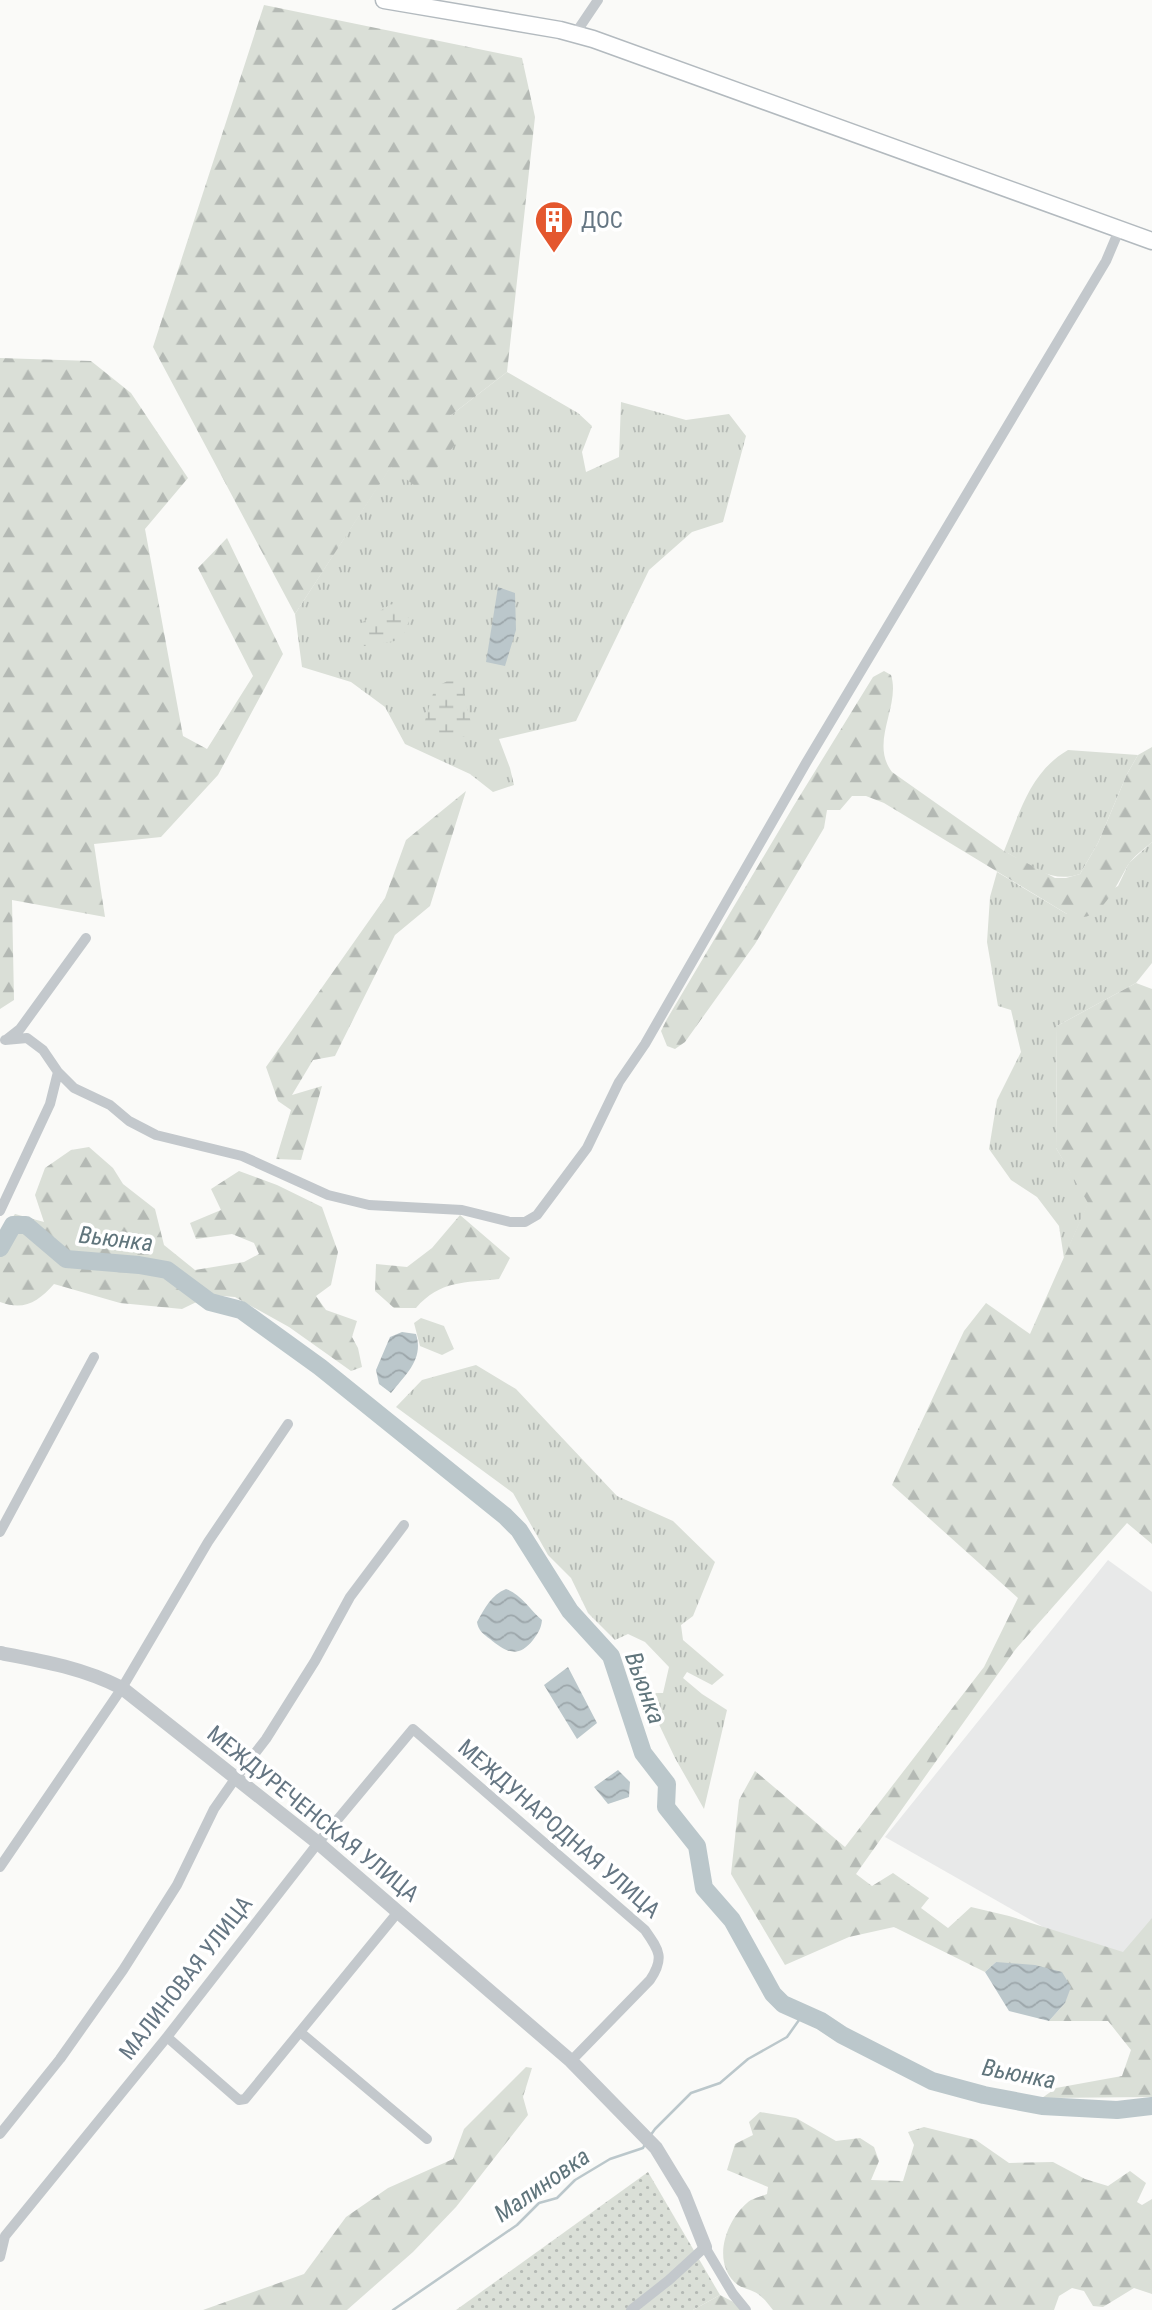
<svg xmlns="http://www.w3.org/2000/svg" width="1152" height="2310" viewBox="0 0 1152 2310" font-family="'Roboto Condensed',sans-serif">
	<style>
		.built { fill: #e8e9e9 }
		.grass { fill: url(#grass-tufts) }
		.forest { fill: url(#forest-firs) }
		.wetland { fill: url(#wetland-marsh) }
		.garden { fill: url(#garden-dots) }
		.water { fill: url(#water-waves) }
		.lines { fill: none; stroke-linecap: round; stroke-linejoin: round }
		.stream { stroke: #bbc7cb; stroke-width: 2.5 }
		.river { stroke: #bbc7cb; stroke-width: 18 }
		.secondary-casing { stroke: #b3babf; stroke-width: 19 }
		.minor { stroke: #c3c8cc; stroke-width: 10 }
		.tertiary { stroke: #c3c8cc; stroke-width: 14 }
		.secondary { stroke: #fff; stroke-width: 16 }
		.labels { text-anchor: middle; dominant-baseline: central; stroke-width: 7; stroke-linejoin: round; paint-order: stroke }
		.poi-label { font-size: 23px; fill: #657683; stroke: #fff; text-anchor: start }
		.street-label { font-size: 23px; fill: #657683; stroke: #fff }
		.water-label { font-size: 24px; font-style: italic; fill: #60757c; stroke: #fff }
	</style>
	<defs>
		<pattern id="grass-tufts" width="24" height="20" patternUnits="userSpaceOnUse" patternTransform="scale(1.75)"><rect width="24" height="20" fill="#dadfd7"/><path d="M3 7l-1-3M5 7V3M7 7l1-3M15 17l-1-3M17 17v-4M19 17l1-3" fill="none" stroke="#b4b9b4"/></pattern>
		<pattern id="forest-firs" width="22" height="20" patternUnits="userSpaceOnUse" patternTransform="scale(1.75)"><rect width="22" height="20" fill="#dadfd7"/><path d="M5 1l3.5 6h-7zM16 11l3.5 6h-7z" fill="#b4b9b4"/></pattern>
		<pattern id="wetland-marsh" width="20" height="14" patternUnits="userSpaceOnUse" patternTransform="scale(1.75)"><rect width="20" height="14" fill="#dadfd7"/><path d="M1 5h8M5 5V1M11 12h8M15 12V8" fill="none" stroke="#b4b9b4"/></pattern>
		<pattern id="garden-dots" width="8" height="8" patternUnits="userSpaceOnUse" patternTransform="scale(1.75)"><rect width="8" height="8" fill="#dadfd7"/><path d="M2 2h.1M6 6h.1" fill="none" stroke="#b4b9b4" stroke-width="1.8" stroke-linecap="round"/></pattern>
		<pattern id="water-waves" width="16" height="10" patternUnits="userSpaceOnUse" patternTransform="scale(1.75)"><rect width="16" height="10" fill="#bbc7cb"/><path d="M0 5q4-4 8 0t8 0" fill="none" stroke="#9ca6aa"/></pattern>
	</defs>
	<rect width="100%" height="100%" fill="#fafaf8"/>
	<!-- built -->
	<path class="built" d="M 1108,1560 L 1152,1592 L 1152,1989 L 885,1837 Z"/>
	<!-- grass -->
	<path class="grass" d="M 507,372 L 578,413 L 592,426 L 582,452 L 586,472 L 619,457 L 621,402 L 686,420 L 729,414 L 746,436 L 723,522 L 692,532 L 649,570 L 576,721 L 499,739 L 510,768 L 514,785 L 493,792 L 470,774 L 405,744 L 385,707 L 351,682 L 302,667 L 295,614 L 391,466 L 420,489 L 450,416 Z
		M 1068,750 L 1138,755 L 1127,774 L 1098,843 L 1080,874 C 1051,884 1030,865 1004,851 C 1020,812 1030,772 1068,750 Z
		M 1152,842 L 1152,963 L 1136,983 L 1057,1026 L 1056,1148 L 1089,1202 L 1064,1258 L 1059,1226 L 1037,1197 L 1011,1180 L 989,1149 L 997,1100 L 1021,1052 L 1011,1010 L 998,1006 L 987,942 L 990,897 L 997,872 L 1067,914 L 1118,886 L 1129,863 Z
		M 421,1318 L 444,1326 L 454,1349 L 442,1355 L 420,1346 L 414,1323 Z
		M 476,1365 L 516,1389 L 617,1496 L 673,1521 L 715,1562 L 693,1616 L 681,1625 L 683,1640 L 724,1675 L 712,1685 L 687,1672 L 683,1678 L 702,1694 L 727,1710 L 704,1809 L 675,1758 L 644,1693 L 663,1693 L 669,1667 L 645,1642 L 628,1634 L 615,1640 L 588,1613 L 571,1578 L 548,1555 L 513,1493 L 396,1407 L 422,1380 Z"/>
	<!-- forest -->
	<path class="forest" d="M 264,5 L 522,58 L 535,117 L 507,372 L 450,416 L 457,442 L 420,490 L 391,467 L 295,614 L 153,347 Z
		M 0,358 L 91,361 L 131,393 L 188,478 L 145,529 L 183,736 L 207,749 L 253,676 L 198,568 L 227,538 L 283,654 L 218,775 L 161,837 L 94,844 L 105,917 L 12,900 L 14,1000 L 0,1009 Z
		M 884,671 L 891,675 C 901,706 869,742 892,772 L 1004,851 L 1055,878 L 1066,878 L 1080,874 L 1098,843 L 1127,774 L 1138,755 L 1152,747 L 1152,842 C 1144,849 1134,856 1128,865 C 1119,880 1104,916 1083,917 C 1078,918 1072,915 1067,914 L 884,803 L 866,796 L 852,796 L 840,810 L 827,810 L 824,828 L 755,944 L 685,1042 L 675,1049 L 667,1046 L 661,1031 L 667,1019 L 793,807 L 873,677 Z
		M 466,791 L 430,906 L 395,935 L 335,1056 L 313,1060 L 292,1095 L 322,1086 L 301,1160 L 276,1159 L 291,1110 L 278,1101 L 266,1067 L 385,898 L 406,840 Z
		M 1136,983 L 1152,989 L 1152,1544 L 1127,1523 L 1015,1650 L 856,1874 L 872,1886 L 893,1873 L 929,1898 L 921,1908 L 948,1928 L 971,1907 L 1009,1916 L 1123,1952 L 1152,1918 L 1152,2097 L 1042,2098 L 1056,2088 L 1122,2076 L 1131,2050 L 1108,2021 L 1049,2021 L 1065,2003 L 996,1962 L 985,1972 L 894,1927 L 849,1937 L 785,1965 L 731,1874 L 739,1800 L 755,1771 L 845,1847 L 984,1667 L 1018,1598 L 892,1485 L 964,1331 L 986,1303 L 1030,1334 L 1088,1203 L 1056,1148 L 1057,1026 Z
		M 89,1147 L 113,1168 L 123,1184 L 155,1209 L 164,1245 L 195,1270 L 244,1262 L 259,1254 L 254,1243 L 232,1234 L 196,1239 L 190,1223 L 221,1210 L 211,1189 L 239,1171 L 277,1185 L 322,1207 L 338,1252 L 331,1285 L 316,1296 L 326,1310 L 357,1321 L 352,1337 L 358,1348 L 362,1367 L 351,1371 L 289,1327 L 235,1297 L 211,1295 L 182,1309 L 120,1303 L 54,1284 C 38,1302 24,1311 0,1302 L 0,1233 L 15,1214 L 44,1222 L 35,1195 L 45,1168 L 71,1150 Z
		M 460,1215 L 510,1258 L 499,1279 C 465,1283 440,1280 416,1308 L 394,1308 L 375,1291 L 376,1264 L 407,1267 L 432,1248 Z
		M 526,2067 L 532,2068 L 523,2097 L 528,2115 L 456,2207 L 413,2252 L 347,2310 L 203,2310 L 304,2274 L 346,2217 L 388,2188 L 453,2159 L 464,2129 Z
		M 760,2112 L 796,2118 L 836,2141 L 860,2138 L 874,2147 L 879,2161 L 871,2180 L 903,2181 L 914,2145 L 908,2132 L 924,2127 L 976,2140 L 1009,2163 L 1053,2162 L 1085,2179 L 1108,2186 L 1130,2171 L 1146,2183 L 1137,2202 L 1142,2205 L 1152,2199 L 1152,2294 L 1134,2288 L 1103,2307 L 1093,2306 L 1084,2291 L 1072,2288 L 1059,2296 L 1054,2310 L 773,2310 C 769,2305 764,2298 758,2294 C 753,2290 744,2289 738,2285 C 711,2264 725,2222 747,2203 C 752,2198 760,2197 767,2194 L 768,2187 L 727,2170 L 735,2144 L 753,2135 L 749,2122 Z
		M 720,2295 L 749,2310 L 693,2310 Z"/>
	<!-- wetland -->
	<path class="wetland" d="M 391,604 L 410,619 L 401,640 L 364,646 L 358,625 Z
		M 465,673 L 465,700 L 474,734 L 451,740 L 424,724 L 435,687 Z"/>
	<!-- garden -->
	<path class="garden" d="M 648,2172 L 720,2295 L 693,2310 L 456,2310 Z"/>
	<!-- water -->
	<path class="water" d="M 498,587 L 515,593 L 516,630 L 505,666 L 486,662 Z
		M 402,1332 L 416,1334 C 424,1359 406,1374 391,1393 L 379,1384 L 376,1370 L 390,1337 Z
		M 506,1589 C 520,1593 531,1611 542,1620 C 541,1629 538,1633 533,1640 C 518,1659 506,1652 490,1639 C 483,1634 478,1630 477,1622 C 485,1608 491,1595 506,1589 Z
		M 568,1667 L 597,1723 L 577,1739 L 544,1685 Z
		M 618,1770 L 630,1782 L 629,1797 L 608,1804 L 594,1787 Z
		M 996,1962 L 1035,1965 L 1062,1972 L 1071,1987 L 1065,2003 L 1049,2021 L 1009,2011 L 985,1972 Z"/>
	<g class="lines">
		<!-- stream -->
		<path class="stream" d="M 650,2136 L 655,2129 L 691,2093 L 720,2083 L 748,2059 L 787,2037 L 804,2013
			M 393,2310 L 517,2225 L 539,2203 L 557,2198 L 575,2180 L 610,2159 L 643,2148 L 645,2144"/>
		<!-- river -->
		<path class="river" d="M 0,1248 L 13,1225 L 26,1225 L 66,1259 L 139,1265 L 167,1270 L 210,1302 L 241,1310 L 320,1367 L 505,1516 L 519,1530 L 570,1611 L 611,1656 L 643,1753 L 667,1784 L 666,1807 L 697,1846 L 704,1888 L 732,1920 L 773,1994 L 783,2004 L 821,2021 L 842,2035 L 932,2081 L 984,2095 L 1042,2106 L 1117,2110 L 1152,2106"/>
		<!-- secondary casing -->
		<g class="secondary-casing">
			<path id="secondary" d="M 384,0 L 560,30 L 593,39 L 1152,241"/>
		</g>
		<!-- minor -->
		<path class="minor" d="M 575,34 L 598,0
			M 6,1040 L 20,1029 L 86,938
			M 58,1072 L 74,1088 L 110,1105 L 129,1121 L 156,1135 L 242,1156 L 328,1195 L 369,1205 L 462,1210 L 510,1222 L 525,1222 L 537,1215 L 587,1148 L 619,1082 L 645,1044 L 806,763 L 1106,261 L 1120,228
			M 0,1211 L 50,1104 L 58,1072 L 43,1050 L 27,1038 L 5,1040
			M 0,1532 L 94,1357
			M 0,1867 L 122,1688 L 208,1542 L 288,1424
			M 300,2032 L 427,2139
			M 167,2037 L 239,2100 L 245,2099 L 398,1912
			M 0,2134 L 60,2059 L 123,1970 L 177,1885 L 214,1809 L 235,1779 L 266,1739 L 315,1661 L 350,1597 L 404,1525
			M 0,2257 L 5,2236 L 167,2037 L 318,1843 L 413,1729 L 645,1930 C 659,1950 665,1958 650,1980 L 571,2061
			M 631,2310 L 669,2280 L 705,2247 L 733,2294 L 746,2310"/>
		<!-- tertiary -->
		<path class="tertiary" d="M 0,1653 C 43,1661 83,1668 122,1688 L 318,1843 L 571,2061 L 656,2148 L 684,2194 L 705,2247"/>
		<!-- secondary -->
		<use href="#secondary" class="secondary"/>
	</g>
	<!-- icons -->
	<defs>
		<g id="building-pin" transform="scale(2.0125)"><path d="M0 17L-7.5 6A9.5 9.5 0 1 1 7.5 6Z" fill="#e4572e" stroke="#fff"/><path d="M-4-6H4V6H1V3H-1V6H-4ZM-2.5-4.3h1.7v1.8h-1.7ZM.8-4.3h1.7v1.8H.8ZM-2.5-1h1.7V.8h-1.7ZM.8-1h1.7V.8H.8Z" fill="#fff"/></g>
	</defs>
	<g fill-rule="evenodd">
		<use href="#building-pin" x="554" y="220"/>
	</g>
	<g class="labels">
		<!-- poi labels -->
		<g class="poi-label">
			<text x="581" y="220">ДОС</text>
		</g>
		<!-- street labels -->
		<g class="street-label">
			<text transform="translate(313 1814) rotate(39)">МЕЖДУРЕЧЕНСКАЯ УЛИЦА</text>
			<text transform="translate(559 1829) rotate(41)">МЕЖДУНАРОДНАЯ УЛИЦА</text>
			<text transform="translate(186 1978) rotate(-52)">МАЛИНОВАЯ УЛИЦА</text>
		</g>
		<!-- water labels -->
		<g class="water-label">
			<text transform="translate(116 1239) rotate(7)">Вьюнка</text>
			<text transform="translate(645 1688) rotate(70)">Вьюнка</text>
			<text transform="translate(1019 2074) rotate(11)">Вьюнка</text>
			<text transform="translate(542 2185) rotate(-35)">Малиновка</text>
		</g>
	</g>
</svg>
